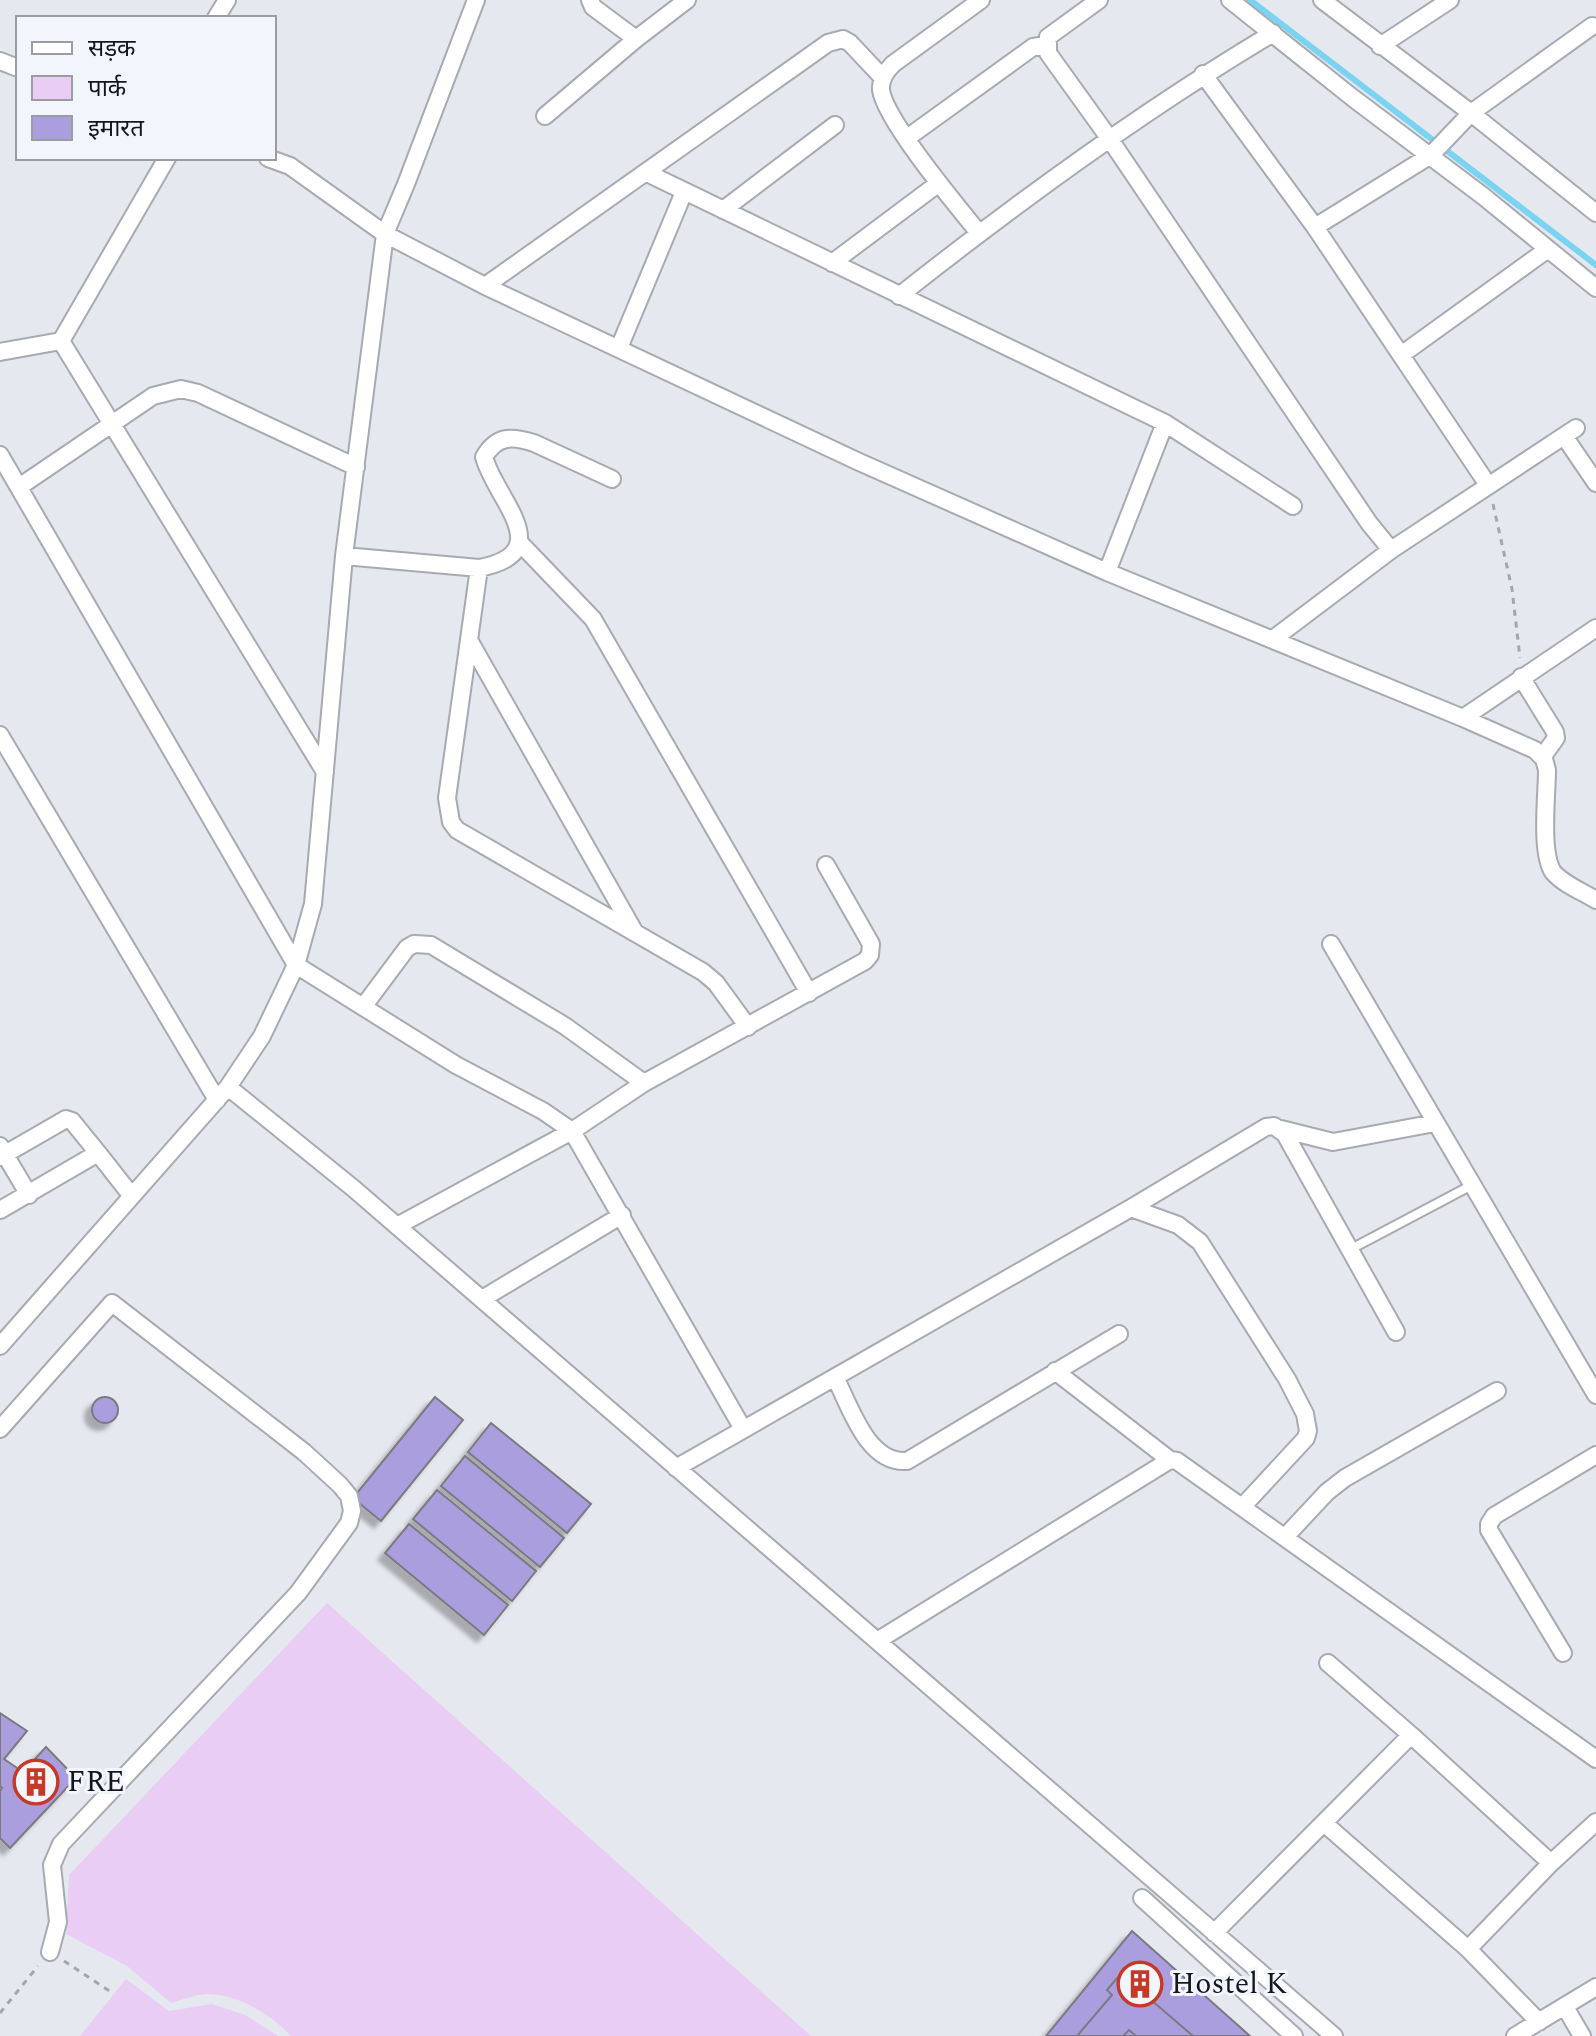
<svg xmlns="http://www.w3.org/2000/svg" width="1596" height="2036" viewBox="0 0 1596 2036" font-family="Spectral,'Noto Sans Devanagari',serif">
	<style>
		.green { fill: #eacdf5 }
		.lines { fill: none; stroke-linecap: round; stroke-linejoin: round }
		.stream { stroke: #7ad4f1; stroke-width: 6 }
		.building { fill: #ab9edf; stroke: #7b7a80; stroke-width: 2; filter: url(#shadow) }
		.lane-casing { stroke: #a7aab0; stroke-width: 12 }
		.street-casing { stroke: #a7aab0; stroke-width: 20 }
		.path { stroke: #a3a6ab; stroke-width: 3; stroke-dasharray: 6 6; stroke-linecap: butt }
		.lane { stroke: #fff; stroke-width: 8 }
		.street { stroke: #fff; stroke-width: 16 }
		.labels { text-anchor: middle; dominant-baseline: central; stroke-width: 6; stroke-linejoin: round; paint-order: stroke }
		.poi-label { font-size: 30px; fill: #151619; stroke: #f2f5fb; text-anchor: start }
	</style>
	<defs>
		<filter id="shadow"><feDropShadow dx="-7" dy="7" stdDeviation="2" flood-color="#0004"/></filter>
	</defs>
	<rect width="100%" height="100%" fill="#e5e8ee"/>
	<!-- green -->
	<path class="green" d="M 327,1603 L 811,2036 L 291,2036 C 270,2014 240,1995 208,1994 C 197,1994 182,2000 171,2003 L 127,1966 L 66,1934 L 69,1875 Z
		M 126,1979 L 169,2011 L 212,2004 L 245,2015 L 278,2036 L 80,2036 Z"/>
	<g class="lines">
		<!-- stream -->
		<path class="stream" d="M 1250,0 L 1596,265"/>
	</g>
	<!-- building -->
	<path class="building" d="M92 1410a13 13 0 1 1 26 0a13 13 0 1 1-26 0Z
		M 435,1397 L 463,1420 L 381,1521 L 353,1498 Z
		M 491,1423 L 591,1504 L 567,1533 L 468,1452 Z
		M 465,1456 L 564,1538 L 540,1567 L 441,1486 Z
		M 437,1490 L 536,1571 L 512,1601 L 413,1519 Z
		M 409,1524 L 508,1605 L 484,1635 L 385,1553 Z
		M 0,1713 L 27,1731 L 4,1759 L 23,1772 L 46,1747 L 76,1778 L 10,1848 L 0,1838 L 0,1791 L 2,1788 L 0,1786 Z
		M 1132,1931 L 1250,2036 L 1046,2036 Z
		M 1124,1970 L 1147,1989 L 1143,1993 L 1193,2036 L 1136,2036 L 1129,2030 L 1123,2036 L 1077,2036 L 1112,1995 L 1107,1990 Z"/>
	<g class="lines">
		<!-- lane casing -->
		<g class="lane-casing">
			<path id="lane" d="M 1351,1249 L 1472,1185"/>
		</g>
		<!-- street casing -->
		<g class="street-casing">
			<path id="street" d="M 590,0 L 593,7 L 636,39
				M 1099,0 L 1048,37 L 1048,53 L 1109,138 L 1369,523 L 1391,550
				M 1230,0 L 1353,98 L 1483,196 L 1596,288
				M 1322,0 L 1471,113 L 1596,213
				M 216,18 L 227,0
				M 1380,46 L 1450,0
				M 0,61 L 18,68
				M 1203,74 L 1315,227 L 1488,485
				M 545,116 L 636,39 L 687,0
				M 907,138 L 1033,47 L 1046,45
				M 167,158 L 61,341 L 325,772
				M 268,158 L 290,166 L 385,234 L 485,286 L 857,461 L 1107,572 L 1463,718 L 1535,750 L 1544,759 L 1547,770 C 1547,795 1540,852 1553,872 C 1563,884 1583,892 1596,900
				M 647,173 L 1165,423 L 1293,506
				M 723,210 L 835,125
				M 1315,227 L 1431,155 L 1471,113 L 1592,26
				M 979,233 C 957,206 885,120 881,90 C 880,79 886,71 893,64 L 981,0
				M 832,263 L 939,183
				M 485,286 L 828,43 L 843,39 L 850,43 L 883,78
				M 899,296 C 1019,201 1142,111 1273,33
				M 619,348 L 684,192
				M 0,352 L 61,341
				M 1401,355 L 1548,249
				M 1564,436 L 1596,483
				M 0,455 L 296,965 L 456,1065 L 543,1111 L 572,1131 L 743,1429
				M 19,487 L 153,396 L 181,389 L 198,393 L 356,467
				M 520,543 L 593,619 L 809,993
				M 344,556 L 479,568 C 560,553 495,499 484,457 C 497,435 512,436 534,443 L 612,479
				M 479,568 L 447,798 L 451,822 L 457,830 L 703,972 L 716,983 L 748,1027
				M 1107,572 L 1165,423
				M 1273,639 L 1391,550 L 1576,428
				M 469,640 L 634,931
				M 1521,677 L 1555,732 L 1556,738 L 1543,756
				M 1463,718 L 1596,628
				M 0,735 L 217,1100
				M 1331,944 L 1596,1395
				M 363,1007 L 407,948 L 414,944 L 431,945 L 565,1026 L 644,1083
				M 228,1087 L 353,1188 L 1334,2036
				M 1281,1129 L 1333,1142 L 1435,1123
				M 0,1146 L 29,1195
				M 0,1157 L 66,1119 L 72,1121 L 98,1153
				M 1131,1208 L 1178,1225 L 1200,1242 L 1287,1379 L 1305,1414 L 1308,1431 L 1306,1438 L 1243,1506
				M 0,1210 L 98,1153 L 131,1195
				M 397,1226 L 572,1131 L 644,1083 L 865,961 L 870,955 L 871,944 L 826,865
				M 482,1299 L 622,1215
				M 0,1346 L 228,1087 L 262,1036 L 296,965 L 313,904 L 344,556 L 385,234 L 406,184 L 476,0
				M 1055,1371 L 1170,1460
				M 835,1377 C 850,1406 867,1464 907,1461 L 1119,1334
				M 0,1429 L 112,1303 L 304,1452 L 340,1485 L 349,1496 L 352,1511 L 349,1523 L 298,1593 L 61,1844 L 52,1865 L 58,1922 L 50,1952
				M 676,1468 L 1131,1208 L 1266,1127 L 1274,1126 L 1285,1134 L 1396,1332
				M 1285,1537 L 1327,1492 L 1345,1478 L 1497,1391
				M 877,1641 L 1170,1460 L 1177,1461 L 1596,1759
				M 1563,1653 L 1489,1530 L 1489,1524 L 1494,1516 L 1596,1455
				M 1328,1663 L 1411,1735 L 1551,1863
				M 1325,1824 L 1468,1949 L 1539,2022
				M 1142,1898 L 1294,2036
				M 1214,1933 L 1411,1735
				M 1468,1949 L 1551,1863 L 1596,1822
				M 1565,2007 L 1582,2036
				M 1515,2036 L 1596,1987"/>
		</g>
		<!-- path -->
		<path class="path" d="M 1493,504 L 1512,589 L 1520,658
			M 64,1961 L 114,1994
			M 0,2013 L 38,1966"/>
		<!-- lane -->
		<use href="#lane" class="lane"/>
		<!-- street -->
		<use href="#street" class="street"/>
	</g>
	<!-- icons -->
	<defs>
		<g id="building-ring" transform="scale(2.3)"><circle r="9.5" fill="#f2f5fb" stroke="#c53929" stroke-width="1.5"/><path d="M-4-6H4V6H1V3H-1V6H-4ZM-2.5-4.3h1.7v1.8h-1.7ZM.8-4.3h1.7v1.8H.8ZM-2.5-1h1.7V.8h-1.7ZM.8-1h1.7V.8H.8Z" fill="#c53929"/></g>
	</defs>
	<g fill-rule="evenodd">
		<use href="#building-ring" x="36" y="1782"/>
		<use href="#building-ring" x="1140" y="1984"/>
	</g>
	<g class="labels">
		<!-- poi labels -->
		<g class="poi-label">
			<text x="67" y="1782">FRE</text>
			<text x="1171" y="1984">Hostel K</text>
		</g>
	</g>
	<!-- legend -->
	<rect x="16" y="16" width="260" height="144" fill="#f2f5fb" stroke="#9a9ca1" stroke-width="2"/>
	<rect x="32" y="42" width="40" height="12" fill="#ffffff" stroke="#9a9ca1" stroke-width="2"/>
	<text x="88" y="56" font-size="24" fill="#151619">सड़क</text>
	<rect x="32" y="76" width="40" height="24" fill="#eacdf5" stroke="#9a9ca1" stroke-width="2"/>
	<text x="88" y="96" font-size="24" fill="#151619">पार्क</text>
	<rect x="32" y="116" width="40" height="24" fill="#ab9edf" stroke="#9a9ca1" stroke-width="2"/>
	<text x="88" y="136" font-size="24" fill="#151619">इमारत</text>
</svg>
